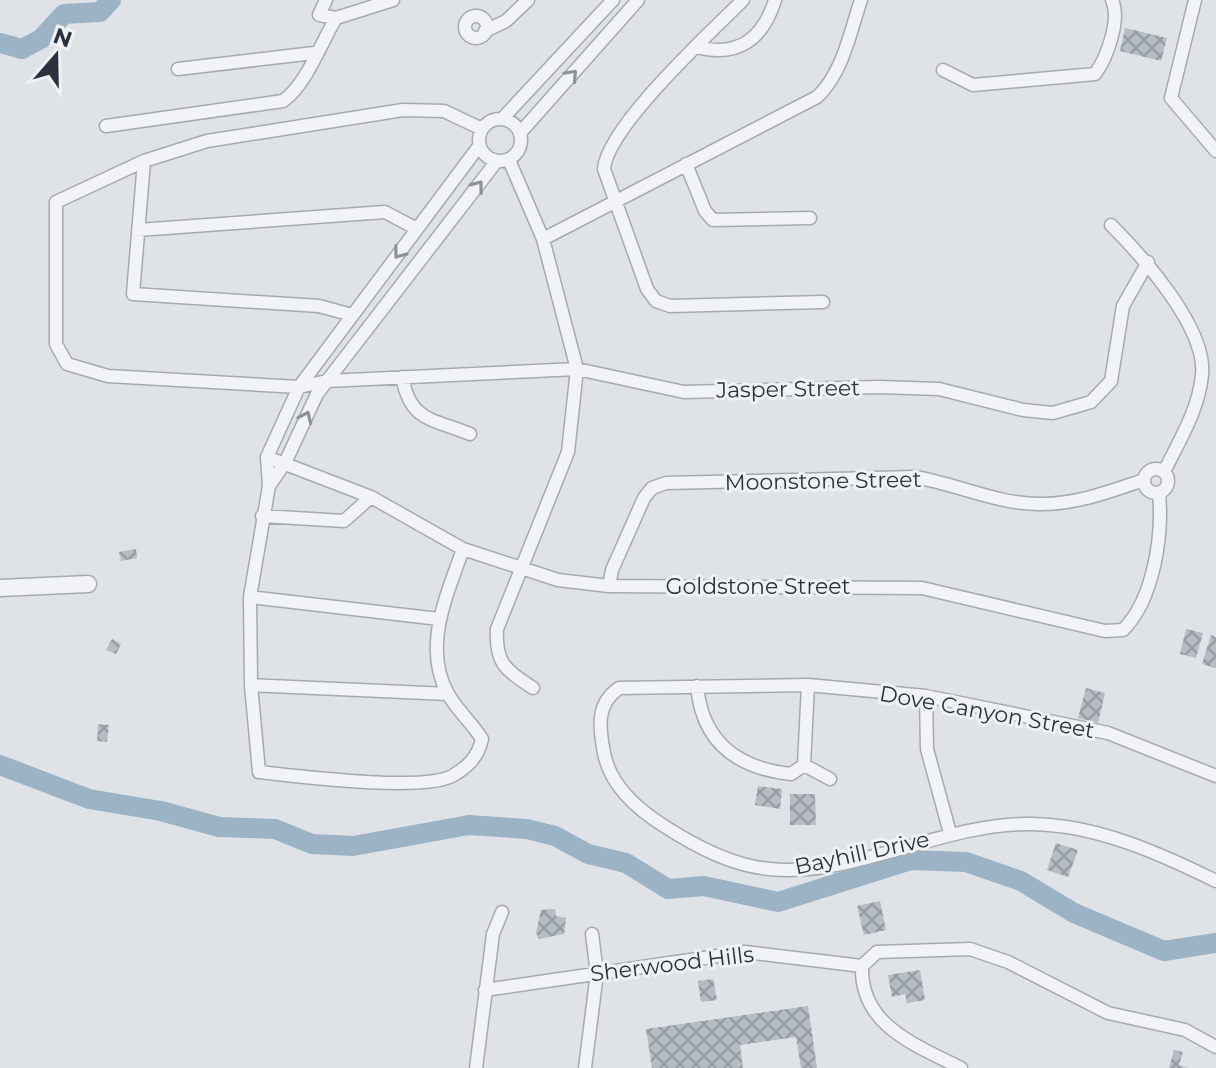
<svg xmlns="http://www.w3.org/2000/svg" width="1216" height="1068" viewBox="0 0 1216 1068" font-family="Montserrat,sans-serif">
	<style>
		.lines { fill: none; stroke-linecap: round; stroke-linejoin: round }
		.river { stroke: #9cb3c6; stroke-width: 20 }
		.building { fill: url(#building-cross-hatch) }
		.minor-casing { stroke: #a5aab1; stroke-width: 15 }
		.tertiary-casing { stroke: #a5aab1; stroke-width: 19 }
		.minor { stroke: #f1f3f6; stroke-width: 12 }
		.tertiary { stroke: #f1f3f6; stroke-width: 16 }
		.oneway { stroke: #8d929a }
		.labels { text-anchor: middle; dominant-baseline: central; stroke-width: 6; stroke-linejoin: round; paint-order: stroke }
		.street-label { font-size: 22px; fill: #29323e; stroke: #eef2f5 }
	</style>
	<defs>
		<pattern id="building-cross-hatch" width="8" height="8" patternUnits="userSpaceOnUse" patternTransform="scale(2)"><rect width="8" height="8" fill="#b6bcc4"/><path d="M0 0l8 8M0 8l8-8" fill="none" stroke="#9499a1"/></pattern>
	</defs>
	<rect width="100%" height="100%" fill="#dfe3e7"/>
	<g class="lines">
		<!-- river -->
		<path class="river" d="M 0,43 L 22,49 L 41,39 L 64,14 L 100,12 L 111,0
			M 0,765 L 89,799 L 161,811 L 219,827 L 275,829 L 312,844 L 353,846 L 469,825 L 527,829 L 555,836 L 588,854 L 626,863 L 668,889 L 704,886 L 778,902 L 911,860 L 966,862 L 1021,881 L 1074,913 L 1164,951 L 1216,943"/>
	</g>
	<!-- building -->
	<path class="building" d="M 1125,28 L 1167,38 L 1161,61 L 1120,51 Z
		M 136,549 L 137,558 L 121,561 L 119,552 Z
		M 1186,629 L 1203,633 L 1196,658 L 1180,654 Z
		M 1211,635 L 1216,637 L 1216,668 L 1202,664 Z
		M 112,639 L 121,644 L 116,654 L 106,650 Z
		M 1086,688 L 1105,693 L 1098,723 L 1078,718 Z
		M 98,724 L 109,725 L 107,742 L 97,741 Z
		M 758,786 L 782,789 L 780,809 L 755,805 Z
		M 790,794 L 815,794 L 816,825 L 790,825 Z
		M 1056,843 L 1078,850 L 1068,877 L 1047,870 Z
		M 880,901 L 886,930 L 864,935 L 857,906 Z
		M 555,909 L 556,916 L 566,918 L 564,934 L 539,939 L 536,933 L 541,910 Z
		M 920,970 L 925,1000 L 907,1003 L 905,994 L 892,997 L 888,975 Z
		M 713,979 L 717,1000 L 701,1002 L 698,981 Z
		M 808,1006 L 817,1068 L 801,1068 L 796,1037 L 740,1045 L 743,1068 L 652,1068 L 646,1029 Z
		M 1174,1050 L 1183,1052 L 1179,1065 L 1188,1068 L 1169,1068 Z"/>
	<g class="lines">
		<!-- minor casing -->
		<g class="minor-casing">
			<path id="minor" d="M 326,0 L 319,15 L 336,18
				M 743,0 C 711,32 607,127 604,169 L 647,289 L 656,301 L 670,306 L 823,302
				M 1195,0 L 1171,98 L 1216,151
				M465 27a11 11 0 1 1 22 0a11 11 0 1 1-22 0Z
				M 485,31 L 506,21 L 528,0
				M 697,47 C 738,58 763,39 775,0
				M 178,69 L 314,53
				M 943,70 L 973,85 L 1095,74 C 1107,58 1121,19 1112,0
				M479 140a21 21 0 1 1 42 0a21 21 0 1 1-42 0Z
				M 502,119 L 613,0
				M 106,126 L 283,101 C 306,85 321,43 336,18 L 393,0
				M 482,129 L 444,111 L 403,110 L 207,141 L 144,161 L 56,202 L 56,344 L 67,364 L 108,376 L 299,387 L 327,381 L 577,369 L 684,392 L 879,387 L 939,389 L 1023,410 L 1053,413 L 1091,402 L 1111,381 L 1123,306 L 1148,262
				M 520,133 L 638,0
				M 509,160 L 543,239 L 577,369 L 568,452 L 497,629 C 495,664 506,670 533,688
				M 144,161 L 133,294 L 319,306 L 352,315
				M 686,164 L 705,211 L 713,220 L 810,218
				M 1111,225 C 1142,256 1207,328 1202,375 C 1199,409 1179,441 1164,472
				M 138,230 L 385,212 L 417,229
				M 543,239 L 817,97 C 843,73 850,32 861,0
				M 402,377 C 411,422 431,418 470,434
				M 267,457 L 371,497 L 463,549 L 558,580 L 609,586 L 922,588 L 1105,631 L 1123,630 C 1154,599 1163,535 1159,493
				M1144 481a12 12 0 1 1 24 0a12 12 0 1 1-24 0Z
				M 269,486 L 285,463 L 317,394 L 496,162
				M 262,516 L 344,521 L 371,497
				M 463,549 C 447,595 422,647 448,694 C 457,710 472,723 482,739 C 478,757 468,767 452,776 C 422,792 297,776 259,772 L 251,685 L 250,597 L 269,486 L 267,457 L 299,387 L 479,146
				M 609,586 L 612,570 L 644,498 L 652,488 L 666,483 L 915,477 C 957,484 999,505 1042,504 C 1078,504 1111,491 1144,480
				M 250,597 L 439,619
				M 251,685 L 448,694
				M 697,686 C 702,741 736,768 791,774 L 804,765 L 808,685
				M 926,696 L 927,749 L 950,833
				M 804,765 L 830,779
				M 1216,776 L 1108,733 L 926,696 L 808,685 L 619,688 C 596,704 599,727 604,753 C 610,785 637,809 664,826 C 695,846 732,866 770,869 C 854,878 944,822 1032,824 C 1097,825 1159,853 1216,881
				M 862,966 L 877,952 L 970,949 L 1008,962 L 1108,1013 L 1185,1030 L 1216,1047
				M 862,966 C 860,1026 916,1045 961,1068
				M 485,990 L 745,952 L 862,966
				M 476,1068 L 493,934 L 502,912
				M 585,1068 L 597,973 L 592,934"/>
		</g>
		<!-- tertiary casing -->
		<g class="tertiary-casing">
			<path id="tertiary" d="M 0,588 L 88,584"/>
		</g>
		<!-- minor -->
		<use href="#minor" class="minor"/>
		<!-- tertiary -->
		<use href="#tertiary" class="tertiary"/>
	</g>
	<!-- one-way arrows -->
	<defs><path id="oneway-chevron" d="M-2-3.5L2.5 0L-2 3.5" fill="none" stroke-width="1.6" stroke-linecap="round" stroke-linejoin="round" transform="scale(2)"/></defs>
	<g class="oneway">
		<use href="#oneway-chevron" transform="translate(572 75) rotate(-48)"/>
		<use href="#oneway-chevron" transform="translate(478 186) rotate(-52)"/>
		<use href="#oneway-chevron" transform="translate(399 253) rotate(127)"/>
		<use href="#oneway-chevron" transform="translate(306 417) rotate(-65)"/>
	</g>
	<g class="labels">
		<!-- street labels -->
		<g class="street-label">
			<text transform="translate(788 389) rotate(-1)">Jasper Street</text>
			<text transform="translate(823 481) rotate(-1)">Moonstone Street</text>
			<text x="758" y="586">Goldstone Street</text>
			<text transform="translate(987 712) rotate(10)">Dove Canyon Street</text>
			<text transform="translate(862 853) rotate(-12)">Bayhill Drive</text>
			<text transform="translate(672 964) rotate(-7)">Sherwood Hills</text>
		</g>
	</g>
	<!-- north arrow -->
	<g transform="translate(56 56) rotate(20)" stroke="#eef2f5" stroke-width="6" paint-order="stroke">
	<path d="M0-6L14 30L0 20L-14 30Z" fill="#29323e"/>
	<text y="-12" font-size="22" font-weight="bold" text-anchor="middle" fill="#29323e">N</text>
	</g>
</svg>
